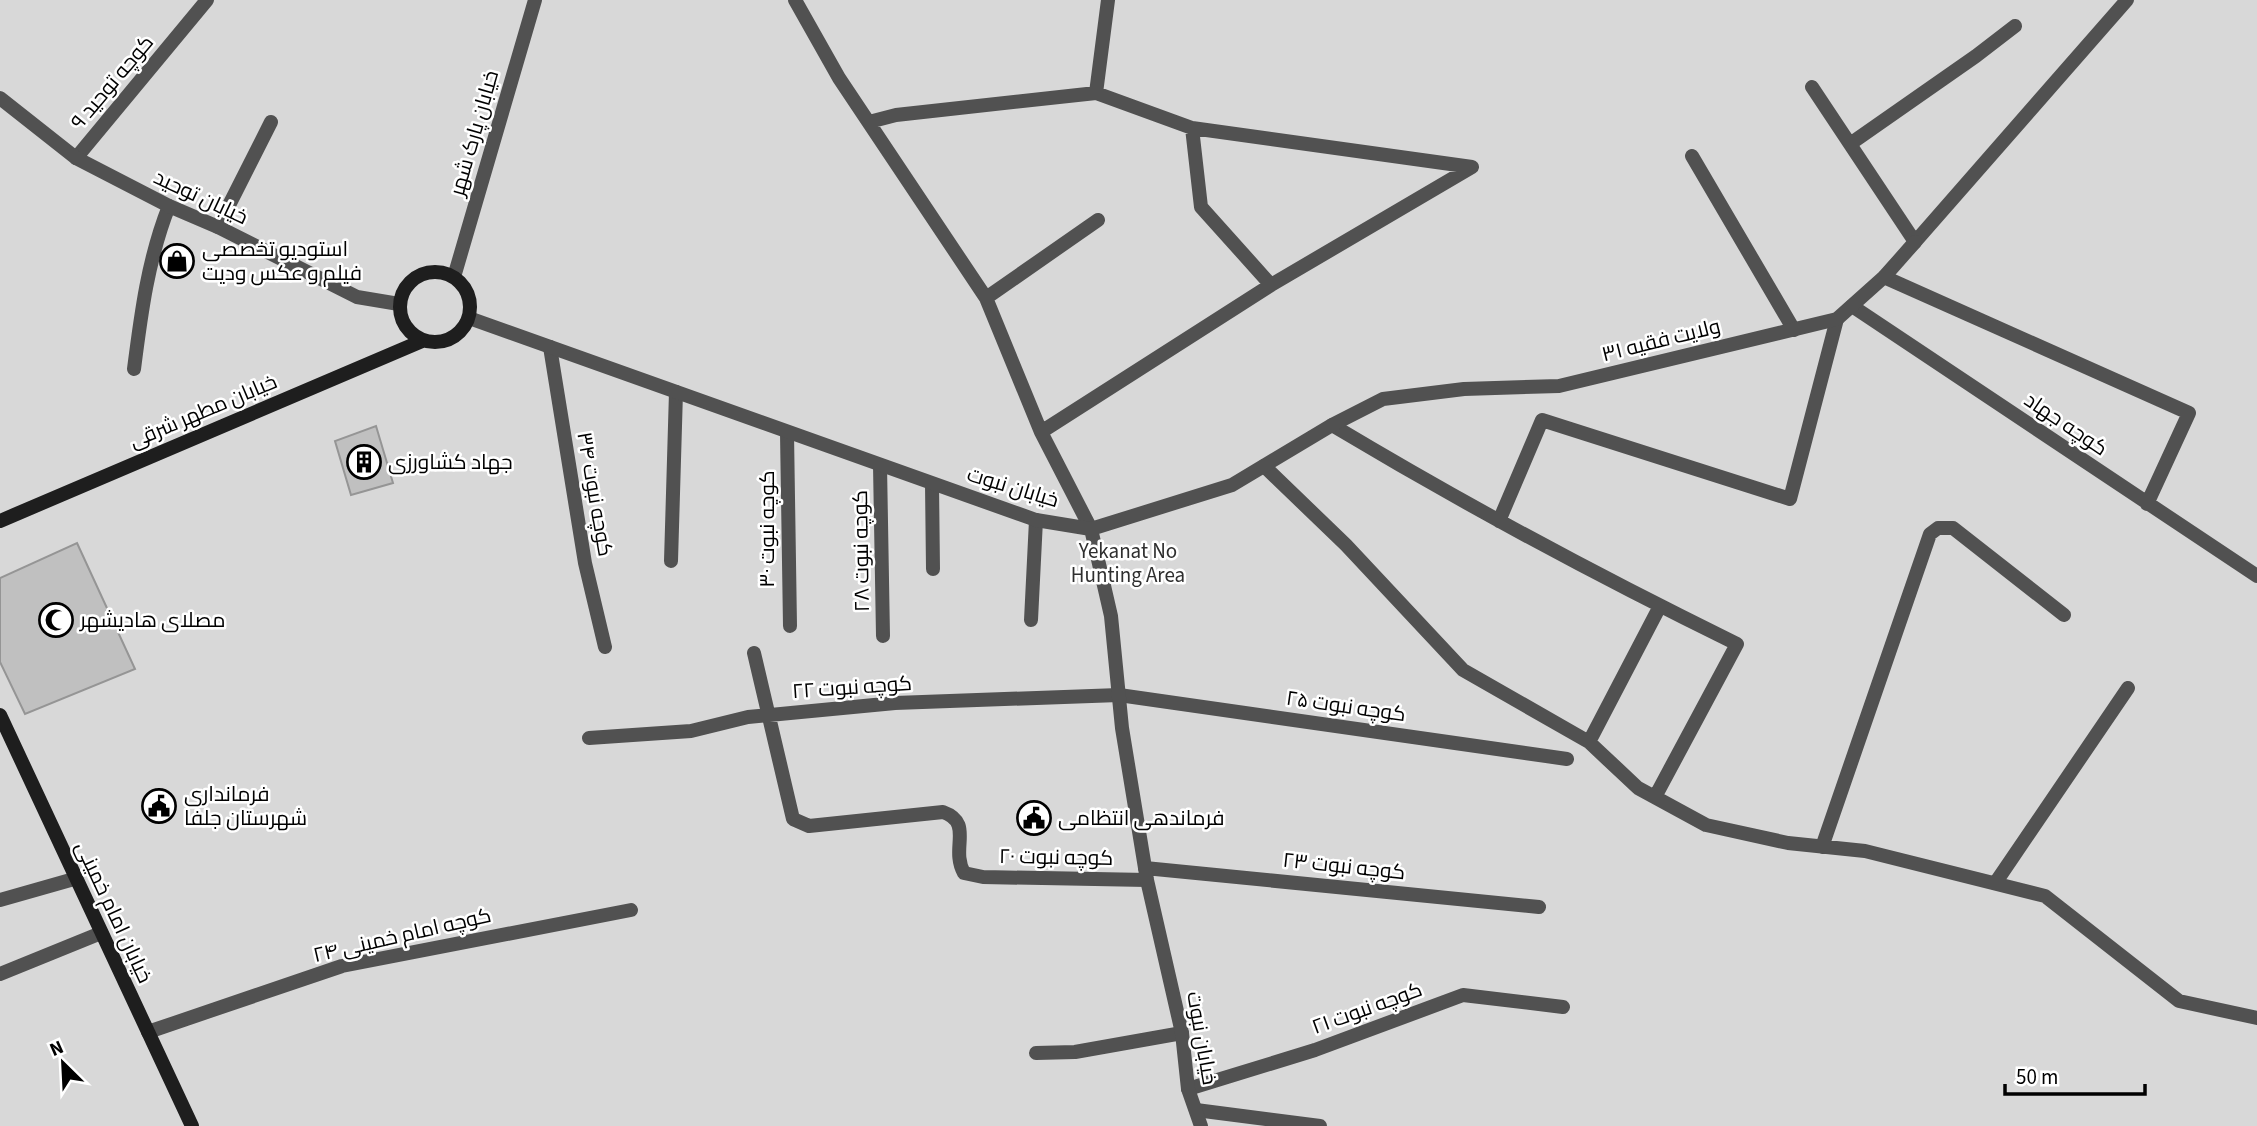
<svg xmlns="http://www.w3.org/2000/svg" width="2257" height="1126" viewBox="0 0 2257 1126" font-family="'Source Sans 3',Cairo,sans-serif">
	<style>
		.green { fill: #d8d8d8 }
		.building { fill: #c0c0c0; stroke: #959595; stroke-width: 2 }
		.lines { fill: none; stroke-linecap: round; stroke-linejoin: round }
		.minor { stroke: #515151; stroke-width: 14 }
		.tertiary { stroke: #515151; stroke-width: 14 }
		.secondary { stroke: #1e1e1e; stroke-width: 14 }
		.labels { text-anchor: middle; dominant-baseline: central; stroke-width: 5; stroke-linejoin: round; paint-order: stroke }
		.street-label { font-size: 21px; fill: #000; stroke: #fff }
		.poi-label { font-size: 21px; fill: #000; stroke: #fff; text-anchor: start }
		.park-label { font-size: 21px; fill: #2f2f2f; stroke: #fff }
	</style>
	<rect width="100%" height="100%" fill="#fff"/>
	<!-- green -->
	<path class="green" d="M 0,0 L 2257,0 L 2257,1126 L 0,1126 Z"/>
	<!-- building -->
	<path class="building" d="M 376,426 L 393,483 L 351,495 L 335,441 Z
		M 77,543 L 135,669 L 25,714 L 0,662 L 0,578 Z"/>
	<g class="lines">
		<!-- minor -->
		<path class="minor" d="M 795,0 L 839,78 L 986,298 L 1041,432 L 1091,529
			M 1812,87 L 1915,242 L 2127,0
			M 1096,93 L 1108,0
			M 869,122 L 896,115 L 1096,93 L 1192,128 L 1472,167 L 1271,285 L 1041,432
			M 1192,128 L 1201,207 L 1271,285
			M 1850,144 L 1976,56 L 2015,26
			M 1692,156 L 1794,330
			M 76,158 L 207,0
			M 218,227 L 271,122
			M 1884,277 L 2189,413 L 2147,504
			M 986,298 L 1098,220
			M 1852,306 L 2257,576
			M 550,347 L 585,563 L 605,647
			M 134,369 C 141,314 148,259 169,206
			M 1332,425 C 1464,504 1598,576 1737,644 L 1655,797
			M 787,433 L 790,626
			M 880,465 L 883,636
			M 1264,466 L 1346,545 L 1463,670 L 1589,742 L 1638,788 L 1706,825 L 1788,843 L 1865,851 L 2045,896 L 2179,1001 L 2257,1018
			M 932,484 L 933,569
			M 1499,521 L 1542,420 L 1790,499 L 1837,319
			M 671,561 L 676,392
			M 1031,620 L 1036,520
			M 754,653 L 793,819 L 809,826 L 943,812 C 974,823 950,848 964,873 L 983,877 L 1147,880
			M 589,738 L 691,731 L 748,717 L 895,703 L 1119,695 L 1567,759
			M 1589,742 L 1660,606
			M 1822,847 L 1930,534 L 1938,528 L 1953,528 L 2064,615
			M 1145,868 L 1539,907
			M 1996,882 L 2128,688
			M 0,900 L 74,879
			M 0,974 L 101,933
			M 148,1032 L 342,966 L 631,910
			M 1036,1053 L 1075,1052 L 1182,1033
			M 1188,1089 L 1315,1050 L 1463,995 L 1563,1007
			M 1196,1110 L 1320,1126"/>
		<!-- tertiary -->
		<path class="tertiary" d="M 0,98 L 76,158 L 169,206 L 218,227 L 357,297 L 399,304
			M 454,277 L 535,0
			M 469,318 L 1036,520 L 1091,529 L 1232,485 L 1332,425 L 1383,399 L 1464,389 L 1559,386 L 1837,319 L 1884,277 L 1915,242
			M 1091,529 L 1111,616 L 1122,728 L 1147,880 L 1182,1033 L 1188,1089 L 1201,1126"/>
		<!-- secondary -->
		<path class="secondary" d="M400 307a35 35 0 1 1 70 0a35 35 0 1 1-70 0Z
			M 0,521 L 422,341
			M 0,715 L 192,1126"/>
	</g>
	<!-- icons -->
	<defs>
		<g id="shop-ring" transform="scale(1.75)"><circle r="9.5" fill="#fff" stroke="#000" stroke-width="1.5"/><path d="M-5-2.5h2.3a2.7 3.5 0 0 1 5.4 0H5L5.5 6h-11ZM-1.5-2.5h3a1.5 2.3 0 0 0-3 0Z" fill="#000"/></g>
		<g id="building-ring" transform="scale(1.75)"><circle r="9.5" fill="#fff" stroke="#000" stroke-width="1.5"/><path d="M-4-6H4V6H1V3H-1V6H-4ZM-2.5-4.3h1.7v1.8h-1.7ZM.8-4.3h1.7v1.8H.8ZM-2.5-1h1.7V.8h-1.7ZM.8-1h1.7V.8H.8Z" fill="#000"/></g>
		<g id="mosque-ring" transform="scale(1.75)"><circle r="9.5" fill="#fff" stroke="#000" stroke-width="1.5"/><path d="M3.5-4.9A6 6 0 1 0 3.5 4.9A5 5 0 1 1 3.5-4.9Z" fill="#000"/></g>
		<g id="civic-ring" transform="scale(1.75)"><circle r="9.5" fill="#fff" stroke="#000" stroke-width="1.5"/><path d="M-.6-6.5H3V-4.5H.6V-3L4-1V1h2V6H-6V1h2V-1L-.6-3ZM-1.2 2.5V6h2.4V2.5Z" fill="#000"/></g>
	</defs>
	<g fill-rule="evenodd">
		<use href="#shop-ring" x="177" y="261"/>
		<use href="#building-ring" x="364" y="462"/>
		<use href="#mosque-ring" x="56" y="620"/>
		<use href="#civic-ring" x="159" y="806"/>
		<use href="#civic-ring" x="1034" y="818"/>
	</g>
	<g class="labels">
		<!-- street labels -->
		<g class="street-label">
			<text transform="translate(112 82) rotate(-50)">کوچه توحید ۹</text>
			<text transform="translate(474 133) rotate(-74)">خیابان پارک شهر</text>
			<text transform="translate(201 197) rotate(25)">خیابان توحید</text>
			<text transform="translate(1661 340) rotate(-14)">ولایت فقیه ۳۱</text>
			<text transform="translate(203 411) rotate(-23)">خیابان مطهر شرقی</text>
			<text transform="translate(2066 424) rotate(34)">کوچه جهاد</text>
			<text transform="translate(1013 487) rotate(17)">خیابان نبوت</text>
			<text transform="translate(595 494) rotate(80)">کوچه نبوت ۳۴</text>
			<text transform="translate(767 529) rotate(-90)">کوچه نبوت ۳۰</text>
			<text transform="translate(861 551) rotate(-91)">کوچه نبوت ۲۸</text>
			<text transform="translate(852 687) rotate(-4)">کوچه نبوت ۲۲</text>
			<text transform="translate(1346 706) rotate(8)">کوچه نبوت ۲۵</text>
			<text transform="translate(1056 857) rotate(1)">کوچه نبوت ۲۰</text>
			<text transform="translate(1344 866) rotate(6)">کوچه نبوت ۲۳</text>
			<text transform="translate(114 912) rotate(65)">خیابان امام خمینی</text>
			<text transform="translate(402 935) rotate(-13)">کوچه امام خمینی ۲۴</text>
			<text transform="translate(1367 1008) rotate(-20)">کوچه نبوت ۲۱</text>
			<text transform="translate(1202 1038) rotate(80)">خیابان نبوت</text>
		</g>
		<!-- poi labels -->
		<g class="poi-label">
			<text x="202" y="249">استودیو تخصصی<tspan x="202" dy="24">فیلم و عکس ودیت</tspan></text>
			<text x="388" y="462">جهاد کشاورزی</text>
			<text x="80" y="620">مصلای هادیشهر</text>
			<text x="184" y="794">فرمانداری<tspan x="184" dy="24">شهرستان جلفا</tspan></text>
			<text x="1058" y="818">فرماندهی انتظامی</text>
		</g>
		<!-- park labels -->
		<g class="park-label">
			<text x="1128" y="551">Yekanat No<tspan x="1128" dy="24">Hunting Area</tspan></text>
		</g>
	</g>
	<!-- north arrow -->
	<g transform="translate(63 1063) rotate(336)" stroke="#ffffff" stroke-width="5" paint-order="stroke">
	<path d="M0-5L12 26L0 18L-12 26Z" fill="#000000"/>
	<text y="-10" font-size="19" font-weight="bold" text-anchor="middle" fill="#000000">N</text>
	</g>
	<!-- scale -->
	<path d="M2005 1084v10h140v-10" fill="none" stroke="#000000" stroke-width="3.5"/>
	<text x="2016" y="1084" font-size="21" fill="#000000" stroke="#ffffff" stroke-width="5" paint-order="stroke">50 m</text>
</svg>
